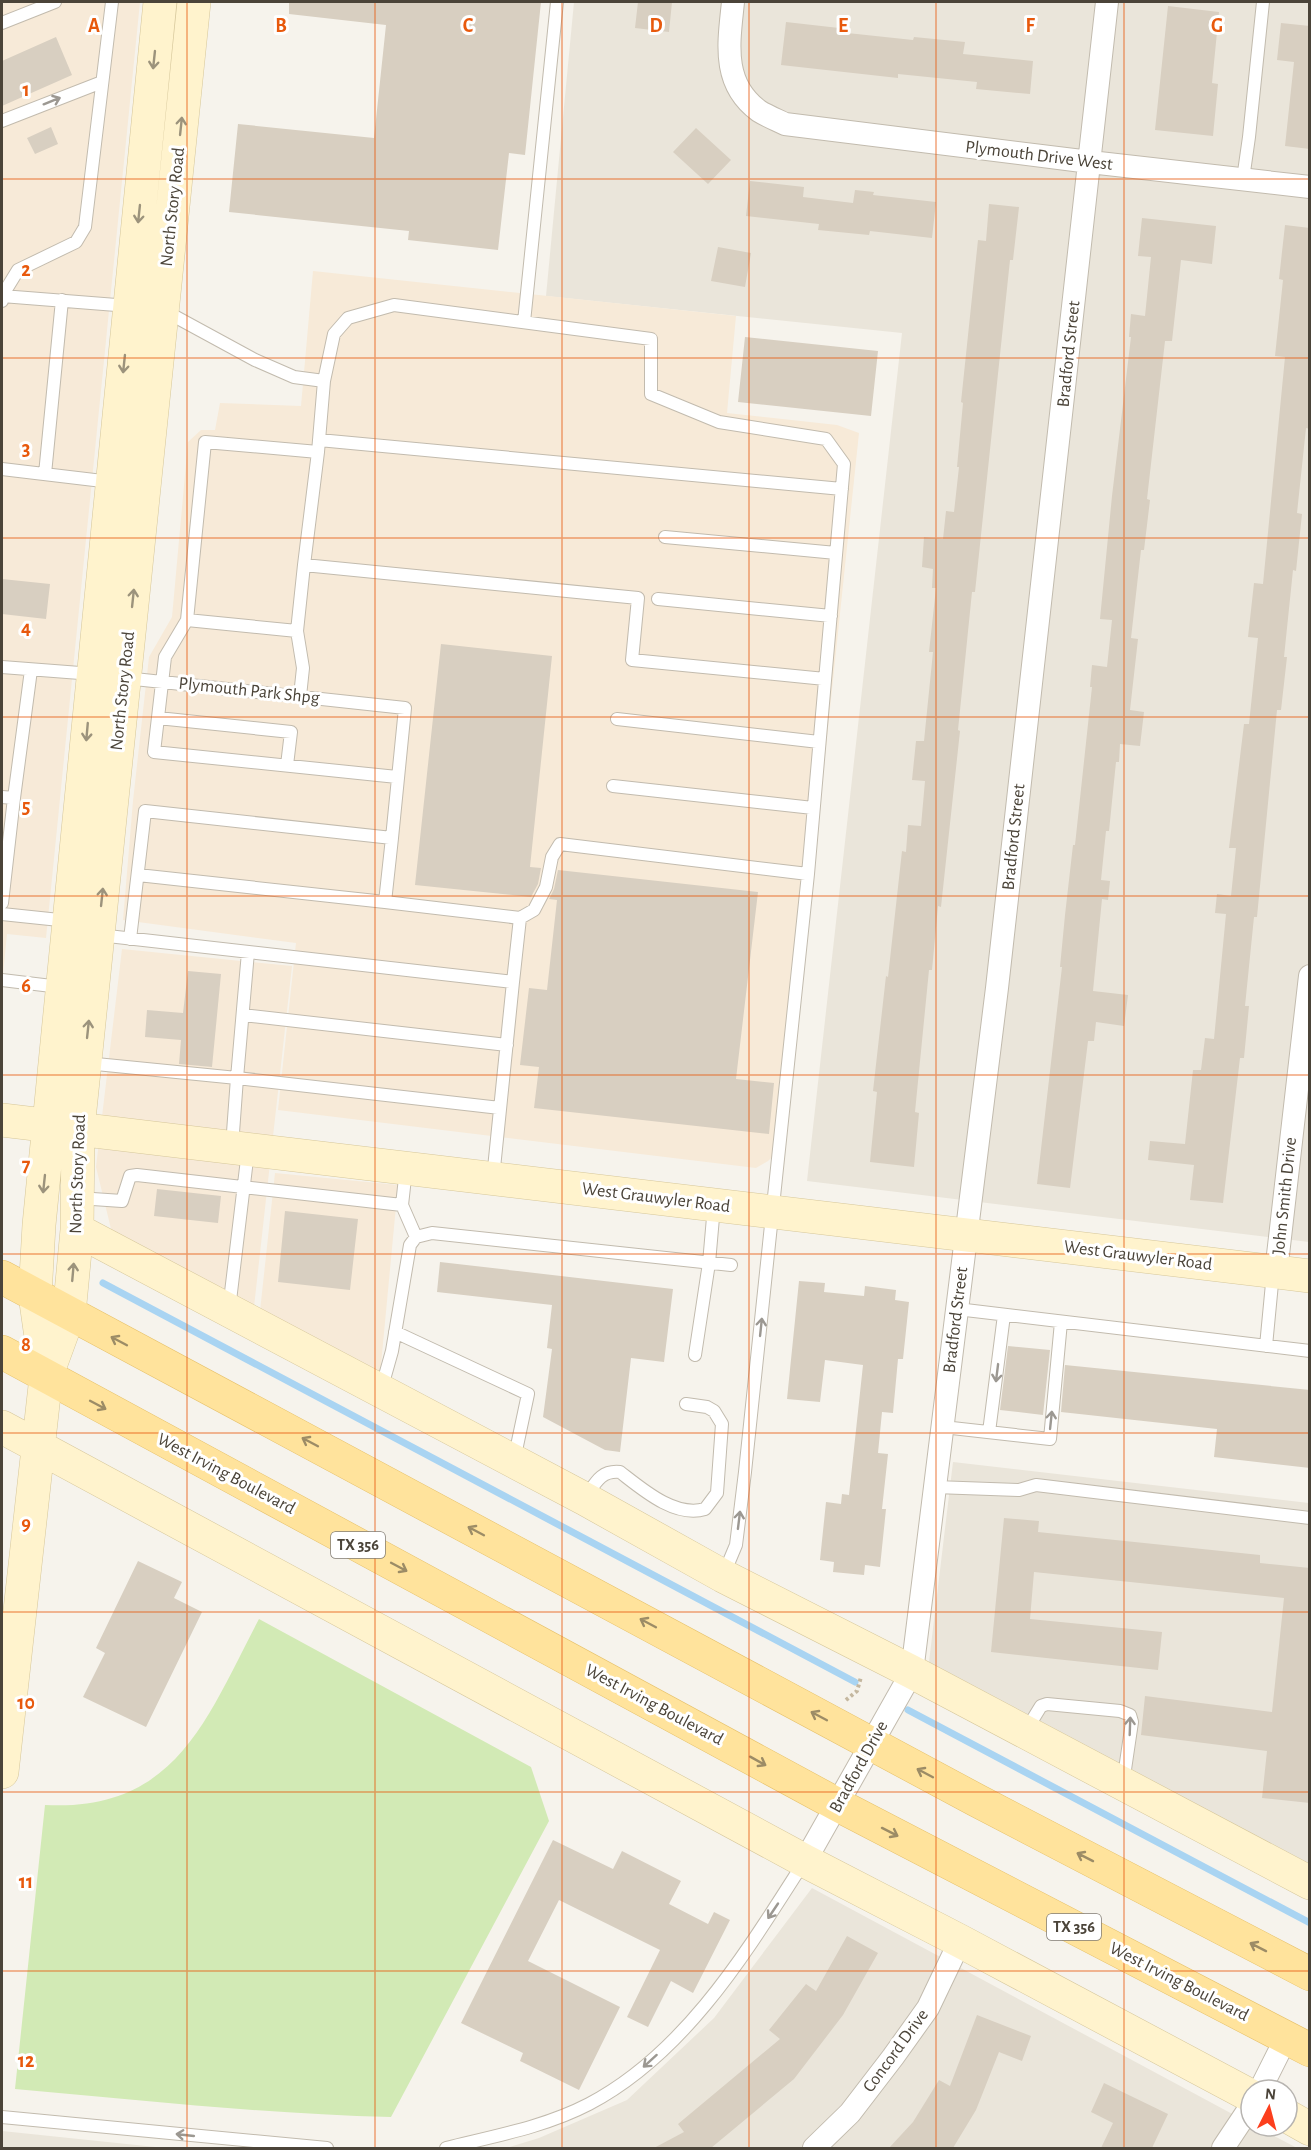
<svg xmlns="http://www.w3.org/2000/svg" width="1311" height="2150" viewBox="0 0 1311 2150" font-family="'Alegreya Sans',sans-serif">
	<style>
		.residential { fill: #eae5da }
		.commercial { fill: #f7ead8 }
		.green { fill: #d2eab5 }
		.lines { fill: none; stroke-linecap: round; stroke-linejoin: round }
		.stream { stroke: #a9d4f2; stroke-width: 7 }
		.building { fill: #d8cfc1 }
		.lane-casing { stroke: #c2bbae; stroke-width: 14 }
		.street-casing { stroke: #c2bbae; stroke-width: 24 }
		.secondary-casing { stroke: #d6c79b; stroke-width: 34 }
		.primary-casing { stroke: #e6c16a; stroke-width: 34 }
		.path { stroke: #c4b79f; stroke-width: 4; stroke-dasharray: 3 3; stroke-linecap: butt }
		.lane { stroke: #fff; stroke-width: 12 }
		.street { stroke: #fff; stroke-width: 22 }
		.secondary { stroke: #fff3cd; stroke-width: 33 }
		.primary { stroke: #ffe39c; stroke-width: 33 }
		.oneway { stroke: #9c937c }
		.oneway2 { stroke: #9c9892 }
		.oneway3 { stroke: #9c8c66 }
		.grid { fill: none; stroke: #e8590c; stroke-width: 1.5; stroke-opacity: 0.55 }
		.labels { text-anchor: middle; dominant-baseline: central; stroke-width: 6; stroke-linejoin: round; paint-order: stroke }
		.shield { fill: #fff; stroke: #817c74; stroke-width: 1.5 }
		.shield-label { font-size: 16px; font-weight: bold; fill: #4b4439 }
		.street-label { font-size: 18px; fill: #4b4439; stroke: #fff }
		.grid-label { font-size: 20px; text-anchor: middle; font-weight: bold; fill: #e8590c; stroke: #fff; stroke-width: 6; stroke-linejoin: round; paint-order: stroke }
	</style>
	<rect width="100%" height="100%" fill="#f6f3ec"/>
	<!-- residential -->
	<path class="residential" d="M 574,2 L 1309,2 L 1309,1242 L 807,1181 L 902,333 L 546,296 Z
		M 953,1462 L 1309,1503 L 1309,1872 L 929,1662 Z
		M 812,1888 L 1251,2124 L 1251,2126 L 1255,2126 L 1297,2148 L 506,2148 L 539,2138 L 627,2100 L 714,2018 Z
		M 2,2131 L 165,2148 L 2,2148 Z"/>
	<!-- commercial -->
	<path class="commercial" d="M 2,2 L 140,2 L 46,938 L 7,934 L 2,985 Z
		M 313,271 L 736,316 L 727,413 L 837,425 L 859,433 L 784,1146 L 768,1161 L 756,1168 L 278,1110 L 296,943 L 123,920 L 133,801 L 149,657 L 172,617 L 188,442 L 201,430 L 215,430 L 220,403 L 301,406 Z
		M 122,949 L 292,966 L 254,1307 L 112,1233 L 96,1167 Z
		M 275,1173 L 398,1185 L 380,1375 L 260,1311 Z"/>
	<!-- green -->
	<path class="green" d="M 259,1619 L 531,1767 L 549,1821 L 391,2117 C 265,2114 140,2100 15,2089 L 45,1805 C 177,1812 207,1717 259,1619 Z"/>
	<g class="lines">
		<!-- stream -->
		<path class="stream" d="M 103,1283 L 855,1682
			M 908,1710 L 1310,1923"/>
	</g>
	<!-- building -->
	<path class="building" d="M 289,2 L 541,2 L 525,155 L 509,153 L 498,250 L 408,240 L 409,231 L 229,212 L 238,124 L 374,138 L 386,25 L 289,14 Z
		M 638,2 L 672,2 L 669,32 L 635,28 Z
		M 1168,6 L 1219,12 L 1212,83 L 1218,84 L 1213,136 L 1155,130 Z
		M 786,22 L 839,28 L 838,32 L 913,40 L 914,37 L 965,42 L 963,54 L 1033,61 L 1030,94 L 976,89 L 977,82 L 898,74 L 898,78 L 781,65 Z
		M 1281,23 L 1310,26 L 1310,149 L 1285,146 L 1294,62 L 1277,60 Z
		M 56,37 L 72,75 L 2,106 L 2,61 Z
		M 51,127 L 58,144 L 35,154 L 27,138 Z
		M 696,128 L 731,160 L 708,184 L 673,152 Z
		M 750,181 L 804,187 L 803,197 L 853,203 L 855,190 L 874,192 L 873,195 L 936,202 L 932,238 L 870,231 L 869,235 L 818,230 L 819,224 L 746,216 Z
		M 989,204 L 1019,207 L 1013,260 L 1010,260 L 975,592 L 972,592 L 958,730 L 960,731 L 941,907 L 938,906 L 932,970 L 929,970 L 915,1112 L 919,1113 L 914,1167 L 870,1162 L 877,1092 L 873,1091 L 886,976 L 888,977 L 902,851 L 906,852 L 908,825 L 921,826 L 925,781 L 912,780 L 916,741 L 924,741 L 933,652 L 929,652 L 936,588 L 932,588 L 933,569 L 922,567 L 924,537 L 943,539 L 946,511 L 954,512 L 959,467 L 957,467 L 963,403 L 961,402 L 978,240 L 986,241 Z
		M 1142,218 L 1216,226 L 1212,264 L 1181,260 L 1172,341 L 1165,341 L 1147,499 L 1150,500 L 1144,550 L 1141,550 L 1131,638 L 1138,639 L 1130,710 L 1144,712 L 1140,746 L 1120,744 L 1119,762 L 1116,762 L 1109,831 L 1106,831 L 1101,880 L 1110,881 L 1108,900 L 1102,899 L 1093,991 L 1128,995 L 1124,1026 L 1096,1022 L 1094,1041 L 1088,1041 L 1070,1188 L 1037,1184 L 1062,967 L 1060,967 L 1065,915 L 1073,845 L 1075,845 L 1092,687 L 1090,687 L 1092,665 L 1107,667 L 1112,620 L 1100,619 L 1112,496 L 1131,337 L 1129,337 L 1131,314 L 1145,316 L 1151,257 L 1138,256 Z
		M 1285,225 L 1310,228 L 1310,429 L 1306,428 L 1297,513 L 1302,514 L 1296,571 L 1293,570 L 1284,657 L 1287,657 L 1281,710 L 1277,710 L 1257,917 L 1254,917 L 1245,1006 L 1249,1006 L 1244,1058 L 1240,1058 L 1223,1203 L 1190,1200 L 1194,1165 L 1148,1160 L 1150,1141 L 1185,1144 L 1193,1070 L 1201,1070 L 1205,1038 L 1214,1039 L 1226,914 L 1215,913 L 1217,894 L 1231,896 L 1236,848 L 1229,848 L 1244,724 L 1249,724 L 1258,638 L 1248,637 L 1254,583 L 1263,584 L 1285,357 L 1275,356 L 1283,280 L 1279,279 Z
		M 718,247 L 751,253 L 745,287 L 711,281 Z
		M 745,337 L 878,351 L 871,416 L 738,402 Z
		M 2,579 L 50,584 L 46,619 L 2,614 Z
		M 441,644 L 552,656 L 530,867 L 541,868 L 538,884 L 531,897 L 415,885 Z
		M 558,870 L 758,892 L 736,1079 L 774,1083 L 769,1134 L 534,1108 L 539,1067 L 520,1065 L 529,988 L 547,990 L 557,900 L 549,899 L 554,889 Z
		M 188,971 L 221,974 L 212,1067 L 179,1064 L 181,1040 L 145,1037 L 147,1010 L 183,1013 Z
		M 157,1189 L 221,1196 L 218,1223 L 154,1216 Z
		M 285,1211 L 358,1219 L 350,1290 L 278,1282 Z
		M 440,1262 L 673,1289 L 664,1362 L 631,1358 L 620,1452 L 605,1450 L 543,1417 L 552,1349 L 547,1348 L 552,1305 L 437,1292 Z
		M 799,1281 L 825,1283 L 824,1292 L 864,1296 L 865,1286 L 896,1290 L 895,1300 L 909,1302 L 903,1359 L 898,1359 L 893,1413 L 882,1412 L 878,1453 L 888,1454 L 882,1509 L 886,1509 L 880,1567 L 865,1565 L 864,1575 L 833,1572 L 834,1562 L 820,1560 L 826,1502 L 841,1504 L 842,1494 L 849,1495 L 863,1365 L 825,1360 L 820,1402 L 787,1399 Z
		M 1008,1346 L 1050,1350 L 1043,1415 L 1000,1410 Z
		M 1065,1365 L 1310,1390 L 1310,1468 L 1214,1457 L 1217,1429 L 1061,1412 Z
		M 1004,1518 L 1039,1521 L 1038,1532 L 1260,1555 L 1260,1563 L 1310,1568 L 1310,1803 L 1262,1798 L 1267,1751 L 1141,1735 L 1145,1696 L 1272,1712 L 1284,1598 L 1034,1572 L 1030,1619 L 1162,1632 L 1158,1670 L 991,1652 Z
		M 138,1561 L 182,1582 L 174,1598 L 202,1612 L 146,1727 L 83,1697 L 105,1653 L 96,1648 Z
		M 553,1840 L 613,1869 L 622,1851 L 681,1881 L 669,1904 L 708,1924 L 714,1912 L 730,1920 L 693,1993 L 671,1981 L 648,2027 L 627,2017 L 660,1950 L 559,1900 L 528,1961 L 620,2007 L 579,2090 L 520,2061 L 523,2053 L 461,2023 Z
		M 847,1936 L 878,1953 L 843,2015 L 794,2079 L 711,2148 L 654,2148 L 684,2132 L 678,2124 L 780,2039 L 769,2030 L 806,1984 L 816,1991 Z
		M 977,2015 L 1031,2036 L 1022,2061 L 999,2052 L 976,2110 L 953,2148 L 889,2148 L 913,2122 L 939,2080 L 950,2086 Z
		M 1104,2083 L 1168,2114 L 1152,2148 L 1101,2148 L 1113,2123 L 1091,2112 Z"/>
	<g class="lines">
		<!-- lane casing -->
		<g class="lane-casing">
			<path id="lane" d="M 2,23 L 55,2
				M 2,121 L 102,82
				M 1243,179 L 1249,137 L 1263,2
				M 2,296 L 18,270 L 76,242 L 85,227 L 112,2
				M 2,301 L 2,296 L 129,306
				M 163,310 L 255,360 L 294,377 L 324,381 L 334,334 L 348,318 L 394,305 L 651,339 L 651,394 L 719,422 L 826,439 L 844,464 L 808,874 L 745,1472 L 736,1545 L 723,1576
				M 524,322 L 557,2
				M 324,381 L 318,452 L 205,442 L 187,620 L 297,631 L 304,565 L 638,598 L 632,660 L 825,679
				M 319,440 L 842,489
				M 2,469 L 111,482
				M 45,474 L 62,300
				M 665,537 L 836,553
				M 304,565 L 318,452
				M 658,599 L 831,616
				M 187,620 L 165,657 L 154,752 L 397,777
				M 297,631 L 303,668 L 300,696
				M 2,667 L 93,674
				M 125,678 L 405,708 L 392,838
				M 158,718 L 291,732 L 287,765
				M 617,719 L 819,742
				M 613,786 L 813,808
				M 2,797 L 14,798 L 31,670
				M 138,875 L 385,902
				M 2,903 L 14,798
				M 2,914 L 69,921
				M 99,935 L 513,982 L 520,918 L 534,910 L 546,887 L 552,857 L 560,844 L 808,874
				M 130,939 L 145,811 L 392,838 L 385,902 L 520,918
				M 248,952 L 237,1078 L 500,1108
				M 2,980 L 60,987
				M 243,1015 L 507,1045
				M 86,1063 L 237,1078 L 232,1146
				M 406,1169 L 402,1205 L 416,1237
				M 493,1178 L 513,982
				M 78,1198 L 122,1201 L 130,1176 L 137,1175 L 402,1205
				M 229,1309 L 248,1151
				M 957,1309 L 1310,1351
				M 395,1332 L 528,1394 L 514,1460
				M 1266,1346 L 1273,1273
				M 695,1355 L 709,1263 L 714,1206
				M 381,1390 L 392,1351 L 410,1245 L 416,1237 L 432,1233 L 731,1265
				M 943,1427 L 1050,1439 L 1061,1322
				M 989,1432 L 1004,1315
				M 935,1487 L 1019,1490 L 1036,1485 L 1310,1518
				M 585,1498 C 595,1484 600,1470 620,1472 C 642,1489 675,1518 705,1509 L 717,1493 L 722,1424 L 714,1411 L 707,1407 L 686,1404
				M 1025,1732 L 1041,1706 L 1047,1704 L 1120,1711 L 1130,1715 L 1132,1722 L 1123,1783
				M 2,2117 L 327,2148
				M 446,2148 C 494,2136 545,2127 589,2104 C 686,2053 747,1951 804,1862"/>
		</g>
		<!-- street casing -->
		<g class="street-casing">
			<path id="street" d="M 733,2 C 729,42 721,83 759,111 C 767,116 777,120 785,124 L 1090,162 L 1310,187
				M 1276,1272 L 1310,976
				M 805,1861 L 912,1672 L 997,988 L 1107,2
				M 1260,2090 L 1286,2038
				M 814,2148 L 850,2113 L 893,2057 L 928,2008 L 960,1941
				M 1223,2148 L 1251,2106"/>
		</g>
		<!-- secondary casing -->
		<g class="secondary-casing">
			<path id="secondary" d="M 2,1120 L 1310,1276
				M 77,1230 L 585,1499 L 723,1576 L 912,1672 L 1310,1883
				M 46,1372 L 35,1295 L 39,1225 L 160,2
				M 2,1427 L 805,1861 L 960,1941 L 1251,2096
				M 2,1772 L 46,1377 L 69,1314 L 77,1230 L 78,1129 L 194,2
				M 1287,2116 L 1310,2129"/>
		</g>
		<!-- primary casing -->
		<g class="primary-casing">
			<path id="primary" d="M 2,1277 L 976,1800 L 1310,1974
				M 2,1352 L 838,1805 L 1310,2050"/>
		</g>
		<!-- path -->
		<path class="path" d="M 846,1700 L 857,1691 L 861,1677"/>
		<!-- lane -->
		<use href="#lane" class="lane"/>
		<!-- street -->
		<use href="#street" class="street"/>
		<!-- secondary -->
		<use href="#secondary" class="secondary"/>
		<!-- primary -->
		<use href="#primary" class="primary"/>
	</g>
	<!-- one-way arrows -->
	<defs><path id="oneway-shaft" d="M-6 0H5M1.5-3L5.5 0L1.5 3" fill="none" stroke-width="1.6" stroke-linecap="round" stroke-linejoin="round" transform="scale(1.5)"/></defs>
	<g class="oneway">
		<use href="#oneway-shaft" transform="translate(154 60) rotate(96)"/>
		<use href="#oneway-shaft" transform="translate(181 126) rotate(-84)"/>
		<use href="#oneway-shaft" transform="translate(139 214) rotate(96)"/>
		<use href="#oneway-shaft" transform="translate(124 364) rotate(96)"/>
		<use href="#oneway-shaft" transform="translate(133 598) rotate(-84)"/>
		<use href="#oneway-shaft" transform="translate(87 732) rotate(95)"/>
		<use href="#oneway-shaft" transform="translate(102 897) rotate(-84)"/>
		<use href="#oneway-shaft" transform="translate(88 1029) rotate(-84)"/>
		<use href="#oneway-shaft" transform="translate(44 1184) rotate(96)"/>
		<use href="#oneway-shaft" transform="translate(73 1272) rotate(-85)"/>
	</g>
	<g class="oneway2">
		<use href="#oneway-shaft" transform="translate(52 101) rotate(-22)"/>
		<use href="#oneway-shaft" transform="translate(761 1327) rotate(-84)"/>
		<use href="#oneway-shaft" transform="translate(997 1373) rotate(97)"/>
		<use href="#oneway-shaft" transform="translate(1051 1420) rotate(-84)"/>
		<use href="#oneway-shaft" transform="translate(739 1520) rotate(-83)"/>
		<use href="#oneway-shaft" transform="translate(1130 1726) rotate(-88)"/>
		<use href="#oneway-shaft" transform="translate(773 1911) rotate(124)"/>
		<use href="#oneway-shaft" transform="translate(650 2061) rotate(138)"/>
		<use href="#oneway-shaft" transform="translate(185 2135) rotate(-174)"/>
	</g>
	<g class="oneway3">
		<use href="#oneway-shaft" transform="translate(119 1341) rotate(-152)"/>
		<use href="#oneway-shaft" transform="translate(98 1405) rotate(28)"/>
		<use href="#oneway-shaft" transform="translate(310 1442) rotate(-152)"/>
		<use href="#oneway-shaft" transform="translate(476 1531) rotate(-152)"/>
		<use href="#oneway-shaft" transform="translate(399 1567) rotate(28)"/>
		<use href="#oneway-shaft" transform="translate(648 1623) rotate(-152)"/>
		<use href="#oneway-shaft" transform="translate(819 1716) rotate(-152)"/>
		<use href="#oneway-shaft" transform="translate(758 1761) rotate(29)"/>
		<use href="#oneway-shaft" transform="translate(925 1773) rotate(-152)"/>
		<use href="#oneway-shaft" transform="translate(890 1832) rotate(27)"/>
		<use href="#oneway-shaft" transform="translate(1085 1857) rotate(-153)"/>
		<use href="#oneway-shaft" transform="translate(1258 1947) rotate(-153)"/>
	</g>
	<!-- grid -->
	<path class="grid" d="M 187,2 L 187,2148M 375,2 L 375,2148M 562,2 L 562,2148M 749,2 L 749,2148M 936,2 L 936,2148M 1124,2 L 1124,2148M 2,179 L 1310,179M 2,358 L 1310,358M 2,538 L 1310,538M 2,717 L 1310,717M 2,896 L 1310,896M 2,1075 L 1310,1075M 2,1254 L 1310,1254M 2,1433 L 1310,1433M 2,1612 L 1310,1612M 2,1792 L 1310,1792M 2,1971 L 1310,1971"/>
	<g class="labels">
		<!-- shield labels -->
		<g class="shield">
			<rect x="331" y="1532" width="54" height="26" rx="4.5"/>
			<rect x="1047" y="1914" width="54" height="26" rx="4.5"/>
		</g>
		<g class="shield-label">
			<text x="358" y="1545">TX 356</text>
			<text x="1074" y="1927">TX 356</text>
		</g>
		<!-- street labels -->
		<g class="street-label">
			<text transform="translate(1039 156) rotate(7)">Plymouth Drive West</text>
			<text transform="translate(173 207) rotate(-84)">North Story Road</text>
			<text transform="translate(1069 354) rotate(-84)">Bradford Street</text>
			<text transform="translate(123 691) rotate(-84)">North Story Road</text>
			<text transform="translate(249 691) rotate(6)">Plymouth Park Shpg</text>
			<text transform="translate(1014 837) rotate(-84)">Bradford Street</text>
			<text transform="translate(78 1174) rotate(-88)">North Story Road</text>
			<text transform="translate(1285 1196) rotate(-84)">John Smith Drive</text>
			<text transform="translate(656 1198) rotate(7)">West Grauwyler Road</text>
			<text transform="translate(1138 1256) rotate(7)">West Grauwyler Road</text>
			<text transform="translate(956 1320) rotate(-83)">Bradford Street</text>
			<text transform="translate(226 1474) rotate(28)">West Irving Boulevard</text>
			<text transform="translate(654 1705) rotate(28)">West Irving Boulevard</text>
			<text transform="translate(859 1767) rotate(-61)">Bradford Drive</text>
			<text transform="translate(1179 1982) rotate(27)">West Irving Boulevard</text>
			<text transform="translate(896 2051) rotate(-54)">Concord Drive</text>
		</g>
	</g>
	<g class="grid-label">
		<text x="94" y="32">A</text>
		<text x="281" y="32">B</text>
		<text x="468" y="32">C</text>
		<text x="656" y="32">D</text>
		<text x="843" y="32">E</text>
		<text x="1030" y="32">F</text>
		<text x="1217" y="32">G</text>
		<text x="26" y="96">1</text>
		<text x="26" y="276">2</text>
		<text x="26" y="455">3</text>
		<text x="26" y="634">4</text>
		<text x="26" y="813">5</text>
		<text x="26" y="992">6</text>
		<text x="26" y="1171">7</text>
		<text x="26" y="1351">8</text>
		<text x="26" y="1530">9</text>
		<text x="26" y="1709">10</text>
		<text x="26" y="1888">11</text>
		<text x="26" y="2067">12</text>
	</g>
	<!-- border -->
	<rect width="1311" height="2150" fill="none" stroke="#4b4439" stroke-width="6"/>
	<!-- north arrow -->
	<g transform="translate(1269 2108) rotate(6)"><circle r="28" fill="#ffffff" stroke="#b7b4b0" stroke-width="1.5"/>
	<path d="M0-4.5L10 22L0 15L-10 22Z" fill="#fc3f1d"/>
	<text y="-9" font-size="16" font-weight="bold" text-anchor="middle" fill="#4b4439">N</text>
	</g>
</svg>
